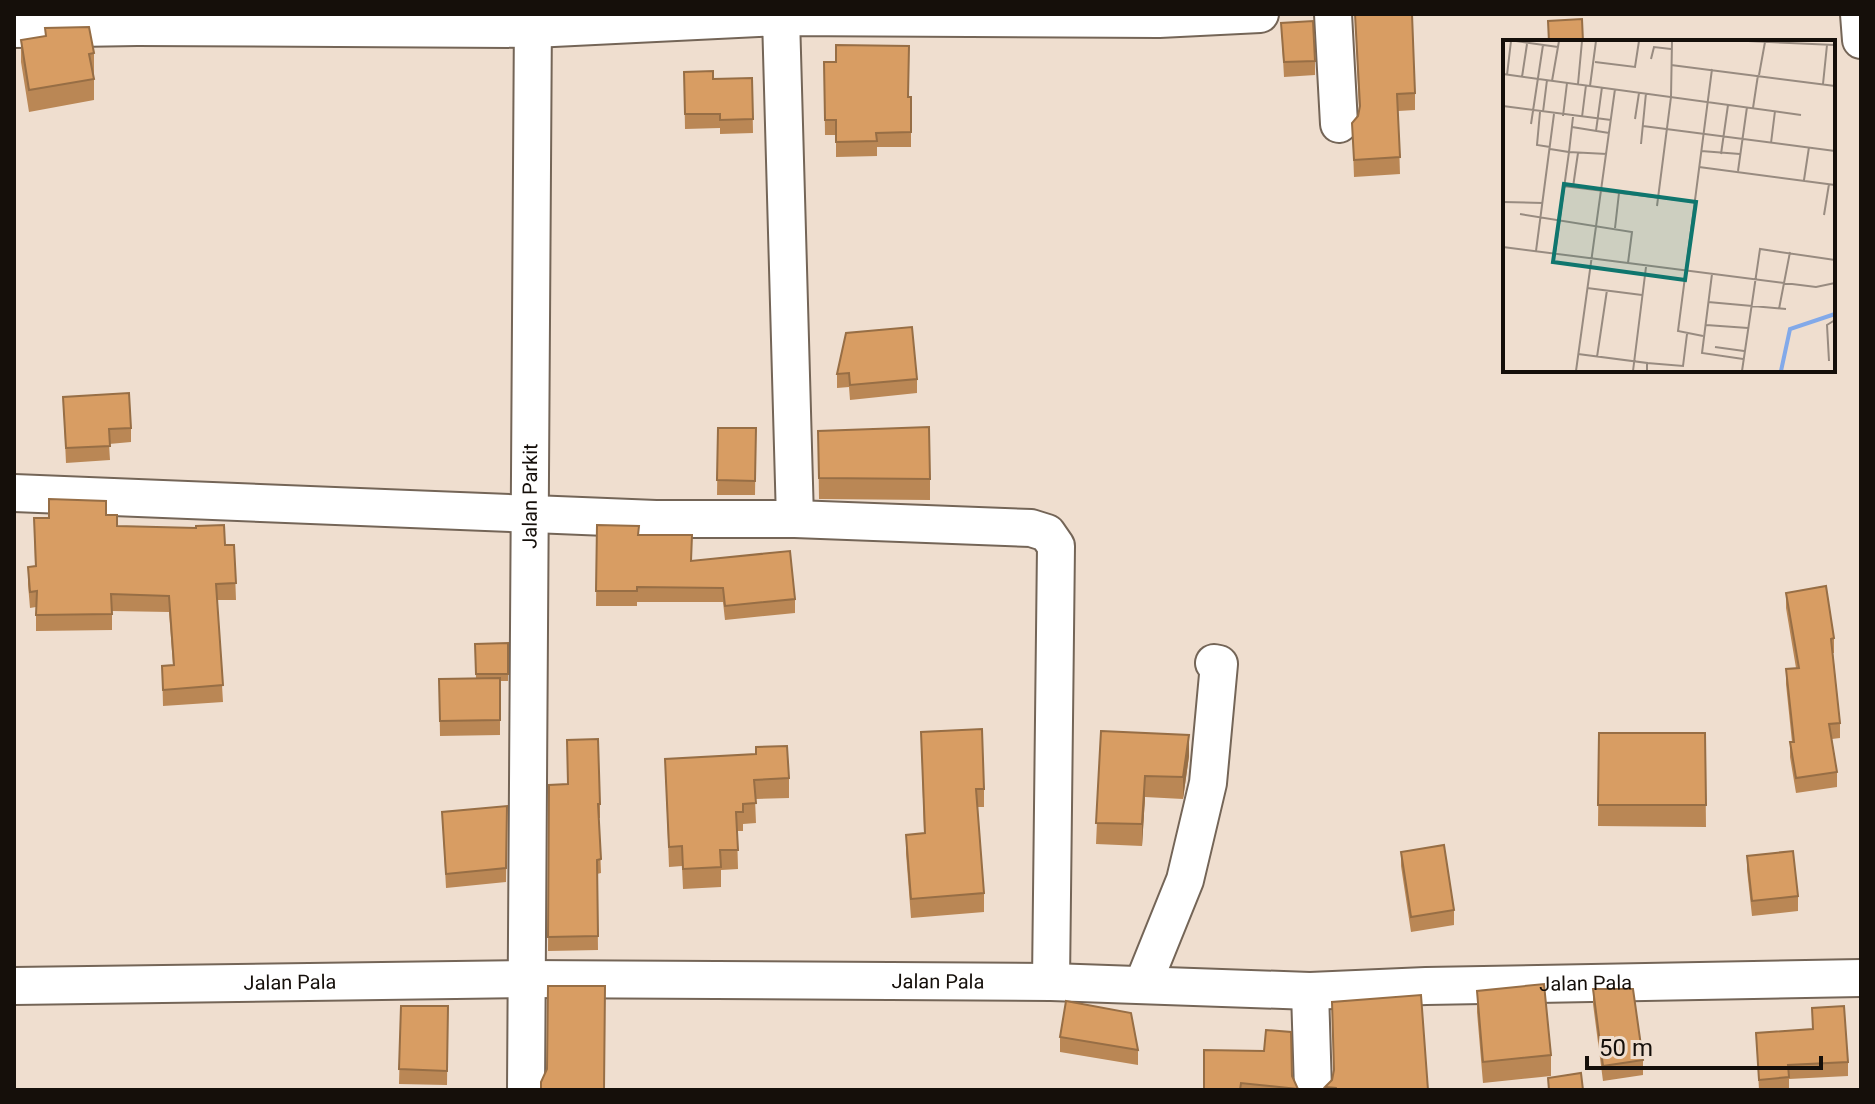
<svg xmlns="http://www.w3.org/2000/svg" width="1875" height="1104" viewBox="0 0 1875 1104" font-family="Roboto,sans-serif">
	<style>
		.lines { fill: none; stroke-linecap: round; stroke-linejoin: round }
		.minor-casing { stroke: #746557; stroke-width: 40 }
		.minor { stroke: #fff; stroke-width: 36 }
		.wall { fill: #ba8755 }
		.shaded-wall { fill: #976e45 }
		.building { fill: #d89d63; stroke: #976e45; stroke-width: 2 }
		.labels { text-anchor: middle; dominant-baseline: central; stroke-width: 7; stroke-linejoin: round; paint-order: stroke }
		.street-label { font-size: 20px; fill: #150f0a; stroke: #efdecf }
		.inset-river { fill: none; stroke: #82a9e9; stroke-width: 4 }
		.inset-road { fill: none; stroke: #988b80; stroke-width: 2 }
		.view { fill: #0f766e; fill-opacity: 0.15; stroke: #0f766e; stroke-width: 4 }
		.inset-edge { fill: none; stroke: #150f0a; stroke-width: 4 }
	</style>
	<rect width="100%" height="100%" fill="#efdecf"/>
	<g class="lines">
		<!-- minor casing -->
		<g class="minor-casing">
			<g id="minor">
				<path d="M 1333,14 L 1339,124"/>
				<path d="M 1859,14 L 1861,40"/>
				<path d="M 781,17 L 795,519"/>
				<path d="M 14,29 L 137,27 L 533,29 L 781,17 L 1159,19 L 1260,14"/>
				<path d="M 14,493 L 656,519 L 795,519 L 1031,528 L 1047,533 L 1056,546 L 1051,982"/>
				<path d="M 1143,984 L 1185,880 L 1208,783 L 1219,664 L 1214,663"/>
				<path id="s1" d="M 14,986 L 525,979 L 1051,982 L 1310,991 L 1426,986 L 1861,978"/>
				<path d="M 1310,991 L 1313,1090"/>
				<path id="s2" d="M 526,1090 L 533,14"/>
			</g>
		</g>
		<!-- minor -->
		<use href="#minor" class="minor"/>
	</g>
	<!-- wall -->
	<path class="wall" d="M 1355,14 L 1415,93 L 1415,110 L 1398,111 L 1400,174 L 1354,177 L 1352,123 L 1358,116 L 1359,110 Z
		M 1281,23 L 1315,61 L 1315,75 L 1284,77 Z
		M 45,28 L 94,53 L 94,100 L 29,112 L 21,62 L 21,40 L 45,36 Z
		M 824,62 L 911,97 L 911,147 L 877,147 L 877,156 L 836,157 L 836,135 L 825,135 Z
		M 684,72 L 713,79 L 752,78 L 753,133 L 720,134 L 720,128 L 685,129 Z
		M 846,333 L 917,379 L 917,393 L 850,400 L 849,387 L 837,388 L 837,374 Z
		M 63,397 L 131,428 L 131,442 L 109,444 L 110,460 L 66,463 Z
		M 718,428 L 756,428 L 755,495 L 717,495 Z
		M 818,431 L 930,479 L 930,500 L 819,499 Z
		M 106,515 L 117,526 L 225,545 L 234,545 L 236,600 L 217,600 L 223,702 L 163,706 L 162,666 L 173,665 L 169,612 L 112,611 L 112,630 L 36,631 L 36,607 L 30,608 L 28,584 L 28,567 L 35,566 L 34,518 Z
		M 597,525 L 638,535 L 692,561 L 795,599 L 795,613 L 725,620 L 723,602 L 637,602 L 637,606 L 596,606 Z
		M 1786,593 L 1834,638 L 1834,653 L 1833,653 L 1840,723 L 1840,738 L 1832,739 L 1837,772 L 1837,787 L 1796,793 L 1790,757 L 1790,742 L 1792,742 L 1786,684 L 1786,669 L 1796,668 L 1786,608 Z
		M 508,643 L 508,681 L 500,681 L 500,735 L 440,736 L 439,679 L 476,678 L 475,644 Z
		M 1101,731 L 1189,756 L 1183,799 L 1145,797 L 1142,846 L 1096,844 Z
		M 921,732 L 984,789 L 984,807 L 977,807 L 984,893 L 984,912 L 911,918 L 906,853 L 906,835 L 924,833 Z
		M 1599,733 L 1705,733 L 1706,827 L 1598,826 Z
		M 756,754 L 789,778 L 789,798 L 755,799 L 756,823 L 743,824 L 743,831 L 737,831 L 738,869 L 721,870 L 721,887 L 683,889 L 682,866 L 669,867 L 665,759 Z
		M 549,785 L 600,804 L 600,818 L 599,818 L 601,873 L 597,874 L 598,950 L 548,951 Z
		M 507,806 L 506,882 L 446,888 L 442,812 Z
		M 1401,852 L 1454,910 L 1454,925 L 1411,932 L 1401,866 Z
		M 1747,856 L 1798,896 L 1798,911 L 1752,916 L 1747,870 Z
		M 1593,989 L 1643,1060 L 1643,1075 L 1603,1081 L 1593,1004 Z
		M 1477,991 L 1551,1055 L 1551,1076 L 1483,1083 L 1477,1012 Z
		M 401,1006 L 448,1006 L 447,1085 L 399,1084 Z
		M 1812,1008 L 1848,1062 L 1848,1076 L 1789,1079 L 1789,1090 L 1759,1090 L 1756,1033 L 1812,1029 Z
		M 1060,1037 L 1138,1050 L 1138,1065 L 1060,1052 Z
		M 1204,1050 L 1292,1076 L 1298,1090 L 1204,1090 Z"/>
	<!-- shaded-wall -->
	<path class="shaded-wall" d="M 1189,735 L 1189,756 L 1183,799 L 1183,777 Z
		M 1145,776 L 1145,797 L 1142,846 L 1142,824 Z"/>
	<!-- building -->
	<path class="building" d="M 1355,14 L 1412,14 L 1415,93 L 1397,94 L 1400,157 L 1354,160 L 1352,123 L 1358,116 L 1360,106 Z
		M 1582,19 L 1583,42 L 1549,42 L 1548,21 Z
		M 1313,21 L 1315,61 L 1284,62 L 1281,23 Z
		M 89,27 L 94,53 L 89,54 L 94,79 L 29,90 L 21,40 L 46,36 L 45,28 Z
		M 836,45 L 909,46 L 908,97 L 911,97 L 911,132 L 876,133 L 877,141 L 836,142 L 836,120 L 825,120 L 824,62 L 836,62 Z
		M 713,71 L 713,79 L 752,78 L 753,119 L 720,120 L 720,114 L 685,114 L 684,72 Z
		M 912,327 L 917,379 L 850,385 L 849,373 L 837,374 L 846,333 Z
		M 129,393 L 131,428 L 109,429 L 110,446 L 66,448 L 63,397 Z
		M 929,427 L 930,479 L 819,478 L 818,431 Z
		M 718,428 L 756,428 L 755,481 L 717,480 Z
		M 49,499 L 106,501 L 106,515 L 117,515 L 117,526 L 196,528 L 196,526 L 224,525 L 225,545 L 234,545 L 236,583 L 216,584 L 223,685 L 163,690 L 162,666 L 174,665 L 169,596 L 111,594 L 112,614 L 36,615 L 37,591 L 30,592 L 28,567 L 36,566 L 34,518 L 49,518 Z
		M 597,525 L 639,526 L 638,535 L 692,535 L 691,561 L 790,551 L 795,599 L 725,606 L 723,588 L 637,587 L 637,591 L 596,591 Z
		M 1826,586 L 1834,638 L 1831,639 L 1840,723 L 1829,724 L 1837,772 L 1796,778 L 1790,742 L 1794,742 L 1786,669 L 1799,668 L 1786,593 Z
		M 508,643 L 508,674 L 476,674 L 475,644 Z
		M 500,678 L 500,720 L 440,721 L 439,679 Z
		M 982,729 L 984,789 L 976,789 L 984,893 L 911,899 L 906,835 L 925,833 L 921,732 Z
		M 1101,731 L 1189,735 L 1183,777 L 1145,776 L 1142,824 L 1096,823 Z
		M 1599,733 L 1705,733 L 1706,805 L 1598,805 Z
		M 598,739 L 600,804 L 598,804 L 601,859 L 597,860 L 598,936 L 548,937 L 549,785 L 568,784 L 567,740 Z
		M 787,746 L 789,778 L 754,780 L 756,803 L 743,804 L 743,812 L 736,812 L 738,850 L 720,850 L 721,867 L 683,869 L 682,846 L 669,847 L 665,759 L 756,754 L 756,747 Z
		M 507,806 L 506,868 L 446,874 L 442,812 Z
		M 1444,845 L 1454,910 L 1411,917 L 1401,852 Z
		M 1793,851 L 1798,896 L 1752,901 L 1747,856 Z
		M 1544,984 L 1551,1055 L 1483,1062 L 1477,991 Z
		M 548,986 L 605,986 L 604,1090 L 541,1090 L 541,1082 L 547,1069 Z
		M 1593,989 L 1633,989 L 1643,1060 L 1603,1066 Z
		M 1421,995 L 1428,1090 L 1337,1090 L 1336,1088 L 1325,1087 L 1332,1080 L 1334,1070 L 1332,1002 Z
		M 1066,1001 L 1131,1013 L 1138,1050 L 1060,1037 Z
		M 401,1006 L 448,1006 L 447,1071 L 399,1069 Z
		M 1844,1006 L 1848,1062 L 1788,1065 L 1789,1077 L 1759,1080 L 1756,1033 L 1813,1029 L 1812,1008 Z
		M 1266,1030 L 1291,1032 L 1292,1076 L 1298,1089 L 1241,1083 L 1240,1090 L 1204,1090 L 1204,1050 L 1264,1051 Z
		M 1581,1073 L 1583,1090 L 1549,1090 L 1548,1078 Z"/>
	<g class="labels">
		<!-- street labels -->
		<g class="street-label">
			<text stroke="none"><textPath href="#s2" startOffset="594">Jalan Parkit</textPath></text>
			<text stroke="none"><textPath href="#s1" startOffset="924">Jalan Pala</textPath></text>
			<text stroke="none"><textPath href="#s1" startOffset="276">Jalan Pala</textPath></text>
			<text stroke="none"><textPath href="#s1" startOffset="1572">Jalan Pala</textPath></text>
		</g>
	</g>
	<!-- overview -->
	<g transform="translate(1503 40)">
		<rect width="332" height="332" fill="#efdecf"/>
		<path class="inset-river" d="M 278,331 L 287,289 L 332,274"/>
		<path class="inset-road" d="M 13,1 L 55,7M 245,1 L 332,5M 148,19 L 151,7 L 168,9M 92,22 L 132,27 L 136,1M 168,25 L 332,46M 0,34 L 298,75M 4,35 L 8,1M 256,35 L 262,2M 19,37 L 24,4M 49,41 L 56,1M 75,44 L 79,1M 320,44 L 324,5M 87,46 L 93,1M 0,66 L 108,80M 250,68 L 255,35M 37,72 L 34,105 L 47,107M 40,72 L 44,40M 60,76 L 64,43M 79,77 L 83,45M 132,79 L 136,53M 28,84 L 40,5M 140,86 L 332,111M 69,87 L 106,93M 93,91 L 99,47M 268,103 L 272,71M 138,104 L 143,53M 47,109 L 66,112 L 70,77M 198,111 L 237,114M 218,114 L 225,65M 196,127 L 332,145M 235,131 L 244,67M 301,140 L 306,107M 60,146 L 192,162M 70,147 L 75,113M 0,162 L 40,163M 154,166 L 168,57 L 169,1M 17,174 L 129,192 L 125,223M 321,175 L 326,144M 112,188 L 116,153M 0,207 L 313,247 L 332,243M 33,211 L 51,74M 52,213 L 66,112 L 104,114M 209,234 L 199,313 L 240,319M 84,248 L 139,255M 205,262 L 283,269M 276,269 L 287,212M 203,285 L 245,288M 200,296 L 175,291 L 209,29M 212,307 L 241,311M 75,314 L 144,323 L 144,331M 94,317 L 104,250M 326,321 L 324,285 L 332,280M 144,323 L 180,326 L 184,294M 73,331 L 112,49M 130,331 L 143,227M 239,331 L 257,209 L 332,220"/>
		<path class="view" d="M 61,144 L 193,162 L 182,240 L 50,222 Z"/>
		<rect width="332" height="332" class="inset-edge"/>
	</g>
	<!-- border -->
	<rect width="1875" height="1104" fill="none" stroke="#150f0a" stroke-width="32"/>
	<!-- scale -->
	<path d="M1587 1056v12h234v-12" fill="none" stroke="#150f0a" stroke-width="4"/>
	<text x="1599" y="1056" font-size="24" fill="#150f0a" stroke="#efdecf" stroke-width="6" paint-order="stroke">50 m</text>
</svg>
